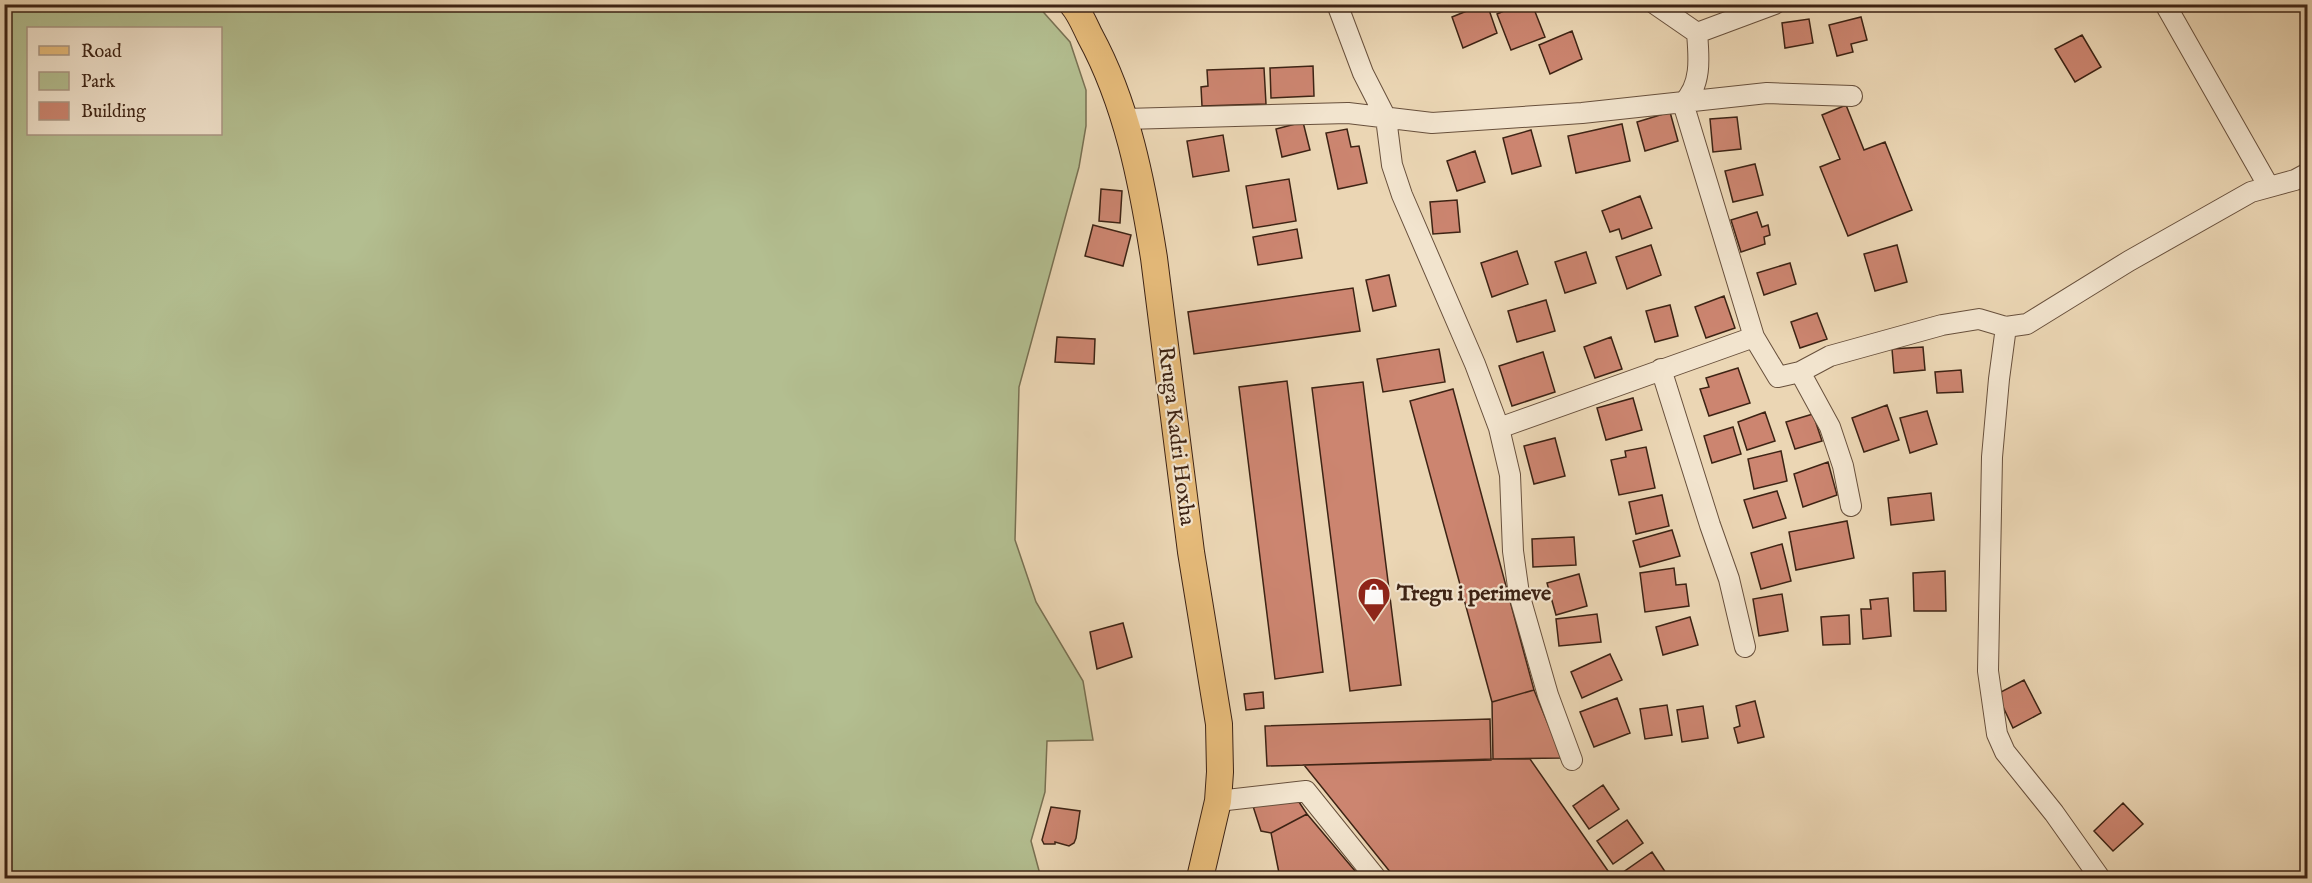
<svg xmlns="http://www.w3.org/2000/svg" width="2312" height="883" viewBox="0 0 2312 883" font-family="'IM FELL English',serif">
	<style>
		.green { fill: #b3be90; stroke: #787052; stroke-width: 1.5; fill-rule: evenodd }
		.building { fill: #cc8570; stroke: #3d2314; stroke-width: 1.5 }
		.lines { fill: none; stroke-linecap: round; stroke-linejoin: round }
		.minor-casing { stroke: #68503c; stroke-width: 22 }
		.major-casing { stroke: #3d2314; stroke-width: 28 }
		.minor { stroke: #f2e4ce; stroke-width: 20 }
		.major { stroke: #e6bb7a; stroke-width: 26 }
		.labels { text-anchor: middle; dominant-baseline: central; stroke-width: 4.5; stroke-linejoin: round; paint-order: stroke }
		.street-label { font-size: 22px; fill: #3d2314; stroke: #f2e4ce }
		.poi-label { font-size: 22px; font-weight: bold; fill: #3d2314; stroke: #f2e4ce; text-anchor: start }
	</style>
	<rect width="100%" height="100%" fill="#ebd6b4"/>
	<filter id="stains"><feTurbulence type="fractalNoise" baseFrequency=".00333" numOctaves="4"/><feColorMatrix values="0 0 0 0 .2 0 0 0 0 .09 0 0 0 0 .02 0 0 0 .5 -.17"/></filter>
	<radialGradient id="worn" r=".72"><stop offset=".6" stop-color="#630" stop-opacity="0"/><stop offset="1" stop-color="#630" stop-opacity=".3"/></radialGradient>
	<!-- green -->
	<path class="green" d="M 1037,5 L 1070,42 L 1086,90 L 1086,126 L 1079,167 L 1019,387 L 1015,540 L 1036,602 L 1083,681 L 1093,740 L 1047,741 L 1045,792 L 1031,841 L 1041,878 L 5,878 L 5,5 ZM 28,28 L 220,28 L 220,134 L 28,134 Z"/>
	<!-- building -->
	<path class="building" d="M 1484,4 L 1487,4 L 1497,33 L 1463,48 L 1452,17 Z
		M 1520,4 L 1532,4 L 1545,37 L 1511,50 L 1497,14 Z
		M 1861,17 L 1867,40 L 1851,44 L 1853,52 L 1837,56 L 1829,25 Z
		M 1809,19 L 1813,43 L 1785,48 L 1782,23 Z
		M 1572,31 L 1582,59 L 1550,74 L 1539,45 Z
		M 2082,35 L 2101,67 L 2075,82 L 2055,49 Z
		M 1313,66 L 1314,96 L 1271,98 L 1270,68 Z
		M 1264,68 L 1266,104 L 1202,106 L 1201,87 L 1208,86 L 1207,70 Z
		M 1846,105 L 1864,150 L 1885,142 L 1912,210 L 1848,236 L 1820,167 L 1840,159 L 1822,115 Z
		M 1670,112 L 1678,141 L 1645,151 L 1637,122 Z
		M 1737,117 L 1741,149 L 1713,152 L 1710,119 Z
		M 1303,122 L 1310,150 L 1282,157 L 1276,129 Z
		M 1622,124 L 1630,161 L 1576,173 L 1568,136 Z
		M 1347,129 L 1351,147 L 1359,146 L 1367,183 L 1338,189 L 1326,133 Z
		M 1531,130 L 1541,166 L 1512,174 L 1503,138 Z
		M 1223,135 L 1229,171 L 1193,177 L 1187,141 Z
		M 1475,151 L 1485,182 L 1457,191 L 1447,161 Z
		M 1755,164 L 1763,195 L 1733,202 L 1725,171 Z
		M 1289,179 L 1296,221 L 1253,228 L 1246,186 Z
		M 1101,189 L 1122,191 L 1120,223 L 1099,221 Z
		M 1640,196 L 1652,228 L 1622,239 L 1619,229 L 1610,232 L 1602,211 Z
		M 1457,200 L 1460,232 L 1433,234 L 1430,202 Z
		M 1757,212 L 1762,227 L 1768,225 L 1770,235 L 1764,237 L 1765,244 L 1741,252 L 1731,220 Z
		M 1093,225 L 1131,235 L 1123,266 L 1085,256 Z
		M 1297,229 L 1302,258 L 1258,265 L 1253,237 Z
		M 1651,245 L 1661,275 L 1627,289 L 1616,257 Z
		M 1897,245 L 1907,282 L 1875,291 L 1864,254 Z
		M 1517,251 L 1528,284 L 1492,297 L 1481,263 Z
		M 1586,252 L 1596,283 L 1565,293 L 1555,262 Z
		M 1790,263 L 1796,284 L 1764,295 L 1757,273 Z
		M 1389,275 L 1396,306 L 1373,311 L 1366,280 Z
		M 1353,288 L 1360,331 L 1194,354 L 1188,312 Z
		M 1724,296 L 1735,328 L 1706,338 L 1695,307 Z
		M 1546,300 L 1555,331 L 1517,342 L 1508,311 Z
		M 1670,305 L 1678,336 L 1655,342 L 1646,311 Z
		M 1817,313 L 1827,339 L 1800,348 L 1791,322 Z
		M 1057,337 L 1095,339 L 1094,364 L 1055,362 Z
		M 1611,337 L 1622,369 L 1595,378 L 1584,347 Z
		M 1923,347 L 1925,370 L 1894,373 L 1892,349 Z
		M 1439,349 L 1445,382 L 1383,392 L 1377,359 Z
		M 1543,352 L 1555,392 L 1512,406 L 1499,366 Z
		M 1738,368 L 1750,403 L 1709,416 L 1700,389 L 1709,387 L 1706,378 Z
		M 1961,370 L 1963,392 L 1937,393 L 1935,372 Z
		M 1287,381 L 1323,672 L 1275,679 L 1239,387 Z
		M 1363,382 L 1401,685 L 1350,691 L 1312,388 Z
		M 1453,389 L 1534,690 L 1492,702 L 1410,401 Z
		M 1633,398 L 1642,430 L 1606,440 L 1597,408 Z
		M 1887,405 L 1899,440 L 1864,452 L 1852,418 Z
		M 1927,411 L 1937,444 L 1910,453 L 1900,418 Z
		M 1765,412 L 1775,441 L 1747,450 L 1738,422 Z
		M 1813,414 L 1822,441 L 1795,449 L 1786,422 Z
		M 1733,427 L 1741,454 L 1712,463 L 1704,436 Z
		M 1555,438 L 1565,476 L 1534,484 L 1524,446 Z
		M 1646,447 L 1655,488 L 1619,495 L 1611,460 L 1626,457 L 1625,451 Z
		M 1781,451 L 1787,481 L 1754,489 L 1748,459 Z
		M 1828,462 L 1837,495 L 1803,507 L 1794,474 Z
		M 1777,491 L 1786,518 L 1753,528 L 1744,500 Z
		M 1931,493 L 1934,520 L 1891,525 L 1888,498 Z
		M 1662,495 L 1669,526 L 1636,534 L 1629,502 Z
		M 1847,521 L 1854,558 L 1796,570 L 1789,532 Z
		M 1672,530 L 1680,556 L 1640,567 L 1633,541 Z
		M 1574,537 L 1576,565 L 1533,567 L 1532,539 Z
		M 1782,544 L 1791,581 L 1761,589 L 1751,553 Z
		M 1674,568 L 1676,585 L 1686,584 L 1689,606 L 1645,612 L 1640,573 Z
		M 1945,571 L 1946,611 L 1914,611 L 1913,573 Z
		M 1579,574 L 1587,606 L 1556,615 L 1547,583 Z
		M 1782,594 L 1788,631 L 1759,636 L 1753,599 Z
		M 1888,598 L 1891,636 L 1863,639 L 1861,609 L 1871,609 L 1870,600 Z
		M 1597,614 L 1601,642 L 1559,646 L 1556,619 Z
		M 1849,615 L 1850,644 L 1823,645 L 1821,617 Z
		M 1690,617 L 1698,645 L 1663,655 L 1656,627 Z
		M 1123,623 L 1132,657 L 1097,669 L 1090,632 Z
		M 1610,654 L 1622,680 L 1582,698 L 1571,672 Z
		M 2024,680 L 2041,713 L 2013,728 L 1997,694 Z
		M 1534,690 L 1562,758 L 1493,759 L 1492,702 Z
		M 1263,692 L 1264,708 L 1246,710 L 1244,694 Z
		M 1617,698 L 1630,733 L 1594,747 L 1580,712 Z
		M 1755,701 L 1764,737 L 1738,743 L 1734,728 L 1740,726 L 1736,706 Z
		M 1667,705 L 1672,735 L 1645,739 L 1640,709 Z
		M 1703,706 L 1708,738 L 1682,742 L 1677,710 Z
		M 1490,719 L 1491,760 L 1267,766 L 1265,726 Z
		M 1493,759 L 1530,759 L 1613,878 L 1395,878 L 1304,765 Z
		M 1603,785 L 1619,809 L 1589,829 L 1573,806 Z
		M 1295,796 L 1307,814 L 1271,833 L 1261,831 L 1251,800 Z
		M 2123,803 L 2143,824 L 2113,851 L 2094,831 Z
		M 1051,807 L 1080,811 L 1076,838 L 1074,843 L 1069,846 L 1055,842 L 1055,844 L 1044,844 L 1042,840 Z
		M 1307,814 L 1361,878 L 1280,878 L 1271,833 Z
		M 1627,820 L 1643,843 L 1613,864 L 1597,841 Z
		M 1652,852 L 1668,876 L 1664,878 L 1626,878 L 1622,873 Z"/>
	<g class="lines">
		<!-- minor casing -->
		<g class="minor-casing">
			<path id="minor" d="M 1337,4 L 1363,73 L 1386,118 L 1392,165 L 1402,195 L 1475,364 L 1499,428 L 1510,475 L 1513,551 L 1519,594 L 1548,695 L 1572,760
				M 1655,4 L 1697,33 L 1775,4
				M 2165,4 L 2269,187
				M 1697,33 C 1699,57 1702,85 1683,103 L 1754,337 L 1778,377 L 1800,372 L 1830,356 L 1942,325 L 1979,319 L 2006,327
				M 1125,119 L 1348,113 L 1432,123 L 1582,113 L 1767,93 L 1852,96
				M 1661,369 L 1710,525 L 1729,579 L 1745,647
				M 1800,372 L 1830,427 L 1843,466 L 1851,506
				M 1499,428 L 1754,337
				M 1218,801 L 1306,791 L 1376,878
				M 2100,878 L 2054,813 L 2005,752 L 1997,734 L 1988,671 L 1992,457 L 1999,379 L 2006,327 L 2027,324 L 2129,261 L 2251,192 L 2295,180 L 2308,173"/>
		</g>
		<!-- major casing -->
		<g class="major-casing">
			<path id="major" d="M 1072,4 C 1080,13 1085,26 1090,36 C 1127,104 1142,182 1154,258 L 1191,552 L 1219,724 L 1220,772 L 1218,801 L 1200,878"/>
		</g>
		<!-- minor -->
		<use href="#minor" class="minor"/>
		<!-- major -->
		<use href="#major" class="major"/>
	</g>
	<!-- icons -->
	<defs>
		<g id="shop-pin" transform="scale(1.725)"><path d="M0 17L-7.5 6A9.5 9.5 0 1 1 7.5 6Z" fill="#8f2418" stroke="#f2e4ce"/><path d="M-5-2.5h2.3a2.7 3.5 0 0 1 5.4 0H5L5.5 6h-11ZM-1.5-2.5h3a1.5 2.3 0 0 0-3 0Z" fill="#fff"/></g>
	</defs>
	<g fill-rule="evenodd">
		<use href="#shop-pin" x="1374" y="594"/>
	</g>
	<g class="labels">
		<!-- street labels -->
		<g class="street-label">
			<text transform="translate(1176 436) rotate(83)">Rruga Kadri Hoxha</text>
		</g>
		<!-- poi labels -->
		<g class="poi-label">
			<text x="1397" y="594">Tregu i perimeve</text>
		</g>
	</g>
	<!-- margin -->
	<rect width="2312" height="883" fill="none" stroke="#ebd6b4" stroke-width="24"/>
	<rect x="6" y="6" width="2300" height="871" fill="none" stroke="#3d2314" stroke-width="3"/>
	<rect x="12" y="12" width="2288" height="859" fill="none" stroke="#3d2314" stroke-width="1.5"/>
	<!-- legend -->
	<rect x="27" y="27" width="195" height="108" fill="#f2e4ce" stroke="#aa9784" stroke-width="1.5"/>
	<rect x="39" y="46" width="30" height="9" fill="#e6bb7a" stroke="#aa9784" stroke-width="1.5"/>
	<text x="81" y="57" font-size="18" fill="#3d2314">Road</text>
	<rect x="39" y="72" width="30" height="18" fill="#b3be90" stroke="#aa9784" stroke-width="1.5"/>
	<text x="81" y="87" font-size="18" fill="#3d2314">Park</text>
	<rect x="39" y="102" width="30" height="18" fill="#cc8570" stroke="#aa9784" stroke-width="1.5"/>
	<text x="81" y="117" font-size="18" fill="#3d2314">Building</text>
	<rect width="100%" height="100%" filter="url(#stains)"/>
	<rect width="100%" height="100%" fill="url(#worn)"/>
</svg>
